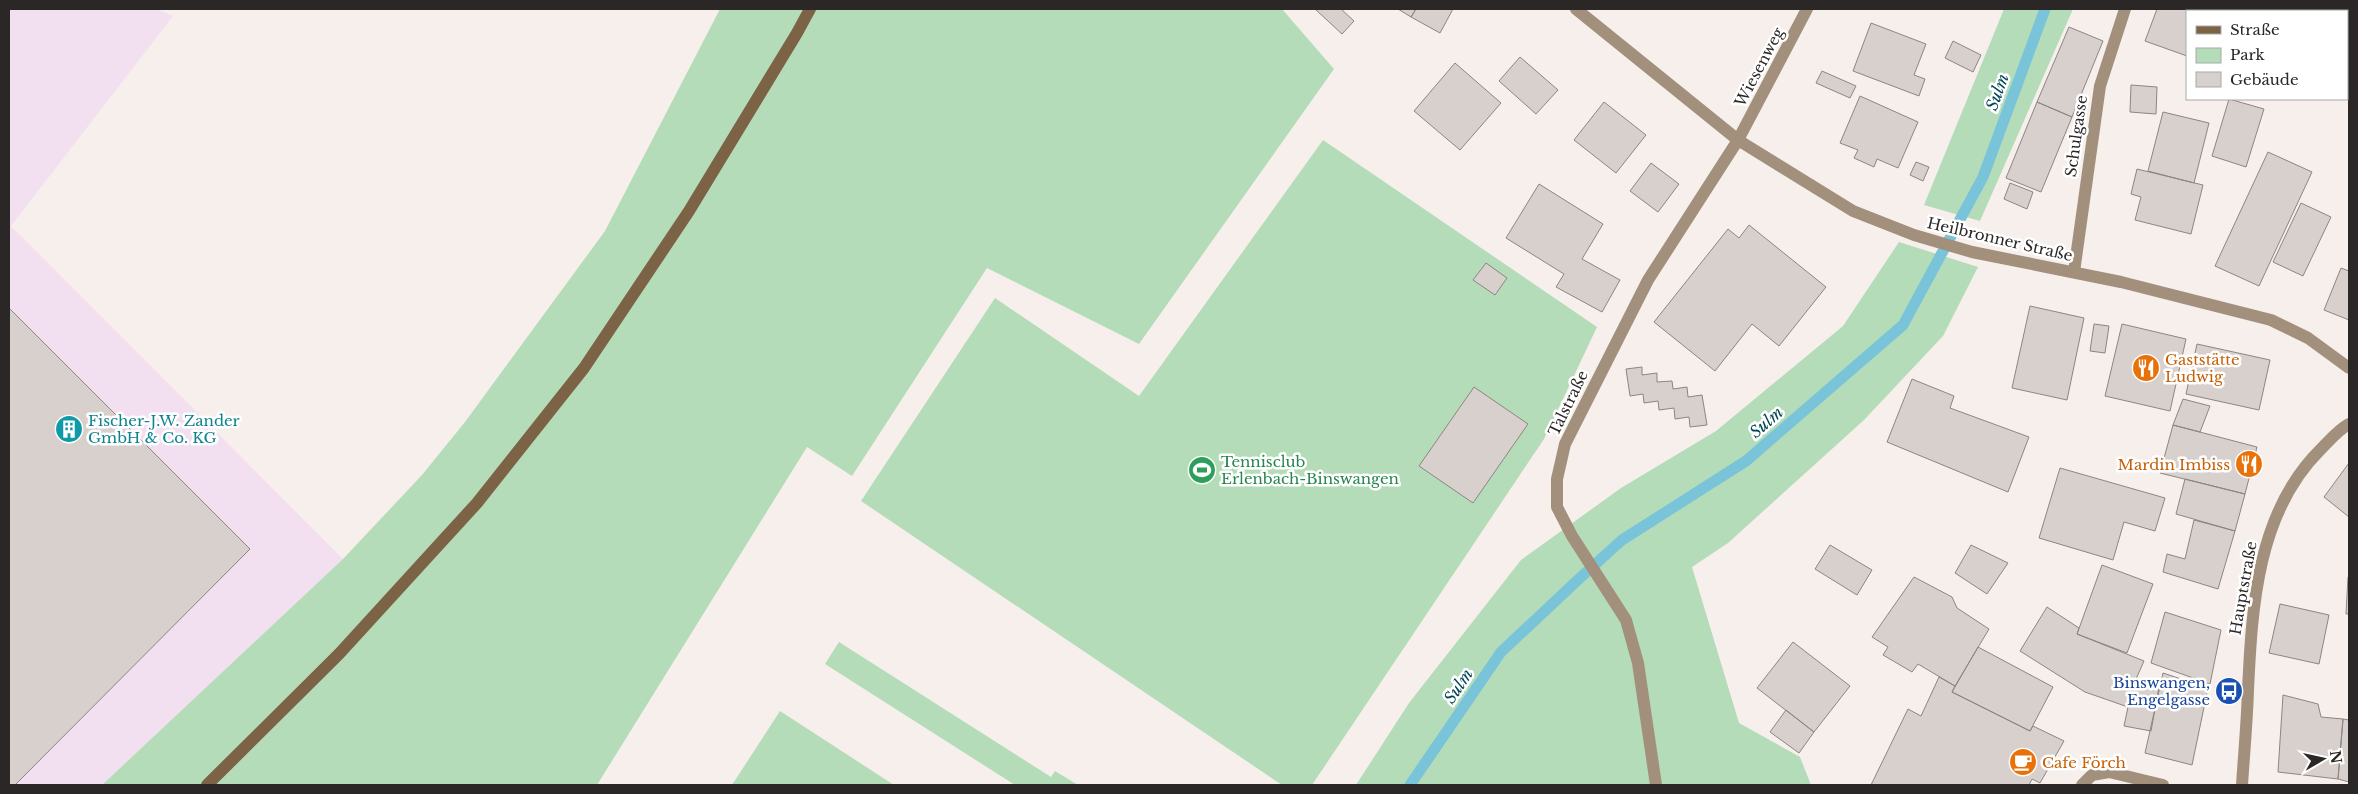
<svg xmlns="http://www.w3.org/2000/svg" width="2358" height="794" viewBox="0 0 2358 794" font-family="'Libre Baskerville',serif">
	<style>
		.commercial { fill: #f2e0f1 }
		.green { fill: #b5dcb8 }
		.lines { fill: none; stroke-linecap: round; stroke-linejoin: round }
		.stream { stroke: #7ac4da; stroke-width: 11 }
		.building { fill: #d8d0cd; stroke: #8c8582 }
		.service { stroke: #a2907c; stroke-width: 12 }
		.minor { stroke: #a2907c; stroke-width: 12 }
		.tertiary { stroke: #a2907c; stroke-width: 12 }
		.secondary { stroke: #7c6345; stroke-width: 12 }
		.labels { text-anchor: middle; dominant-baseline: central; stroke-width: 5; stroke-linejoin: round; paint-order: stroke }
		.street-label { font-size: 15px; fill: #2a2726; stroke: #fff }
		.food-label { font-size: 15px; fill: #c56008; stroke: #fff; text-anchor: start }
		.culture-label { font-size: 15px; fill: #0d838f; stroke: #fff; text-anchor: start }
		.leisure-label { font-size: 15px; fill: #27864d; stroke: #fff; text-anchor: start }
		.transit-label { font-size: 15px; fill: #164399; stroke: #fff; text-anchor: end }
		.water-label { font-size: 16px; font-style: italic; fill: #004555; stroke: #fff }
	</style>
	<rect width="100%" height="100%" fill="#f6efeb"/>
	<!-- commercial -->
	<path class="commercial" d="M 9,9 L 156,9 L 173,16 L 11,226 L 343,559 L 102,785 L 9,785 Z"/>
	<!-- green -->
	<path class="green" d="M 720,9 L 1282,9 L 1334,69 L 1139,344 L 987,268 L 852,476 L 807,447 L 597,785 L 102,785 L 343,559 L 422,475 L 465,422 L 605,231 Z
		M 2004,9 L 2073,9 L 1980,221 L 1924,205 Z
		M 1323,140 L 1597,327 L 1544,439 L 1312,785 L 1282,785 L 861,501 L 995,298 L 1139,396 Z
		M 1899,242 L 1978,267 L 1943,336 L 1864,420 L 1728,543 L 1692,567 L 1739,723 L 1800,757 L 1811,785 L 1356,785 L 1409,703 L 1521,560 L 1621,488 L 1716,431 L 1843,326 Z
		M 839,642 L 1051,777 L 1055,771 L 1078,785 L 1015,785 L 825,664 Z
		M 780,711 L 894,785 L 732,785 Z"/>
	<g class="lines">
		<!-- stream -->
		<path class="stream" d="M 1410,785 L 1501,652 L 1581,577 L 1622,540 L 1746,461 L 1903,325 L 1983,177 L 2045,9"/>
	</g>
	<!-- building -->
	<path class="building" d="M 1315,9 L 1341,9 L 1354,21 L 1342,34 Z
		M 1398,9 L 1416,9 L 1411,17 Z
		M 1416,9 L 1453,9 L 1440,33 L 1411,17 Z
		M 2157,9 L 2246,9 L 2245,11 L 2187,11 L 2187,56 L 2145,41 Z
		M 1871,23 L 1926,44 L 1914,75 L 1925,79 L 1919,96 L 1853,71 Z
		M 2069,27 L 2103,41 L 2072,117 L 2037,102 Z
		M 2349,40 L 2349,71 L 2347,70 L 2347,46 Z
		M 1953,41 L 1981,55 L 1973,72 L 1945,58 Z
		M 1520,57 L 1558,90 L 1536,114 L 1499,81 Z
		M 1455,63 L 1501,103 L 1460,150 L 1414,111 Z
		M 1822,71 L 1856,86 L 1850,98 L 1816,83 Z
		M 2131,85 L 2157,87 L 2156,114 L 2130,112 Z
		M 1860,96 L 1918,122 L 1898,168 L 1877,159 L 1874,167 L 1854,158 L 1858,150 L 1840,143 Z
		M 2229,99 L 2264,109 L 2246,167 L 2212,156 Z
		M 1604,102 L 1646,135 L 1616,173 L 1574,140 Z
		M 2037,102 L 2072,117 L 2041,192 L 2006,178 Z
		M 2163,112 L 2209,123 L 2194,183 L 2148,171 Z
		M 2268,152 L 2312,172 L 2259,286 L 2215,266 Z
		M 1916,162 L 1929,167 L 1923,181 L 1910,175 Z
		M 1651,163 L 1679,184 L 1658,212 L 1630,191 Z
		M 2137,169 L 2203,185 L 2191,234 L 2135,220 L 2141,197 L 2131,194 Z
		M 2010,183 L 2033,192 L 2027,209 L 2004,199 Z
		M 1539,184 L 1603,224 L 1582,259 L 1620,280 L 1602,312 L 1556,287 L 1564,274 L 1506,238 Z
		M 2301,203 L 2331,217 L 2303,276 L 2273,262 Z
		M 1749,225 L 1826,287 L 1779,346 L 1752,324 L 1715,371 L 1654,322 L 1728,229 L 1739,238 Z
		M 1486,263 L 1507,278 L 1495,295 L 1473,280 Z
		M 2341,268 L 2349,271 L 2349,320 L 2324,310 Z
		M 2030,306 L 2084,318 L 2067,400 L 2012,388 Z
		M 9,308 L 250,549 L 15,785 L 9,785 Z
		M 2094,324 L 2109,326 L 2105,353 L 2090,351 Z
		M 2122,324 L 2186,339 L 2170,411 L 2105,396 Z
		M 2197,344 L 2270,360 L 2259,410 L 2186,394 Z
		M 1642,367 L 1642,375 L 1657,373 L 1657,382 L 1672,381 L 1673,389 L 1687,387 L 1688,397 L 1702,395 L 1707,425 L 1690,427 L 1689,417 L 1675,419 L 1674,408 L 1659,410 L 1658,401 L 1644,403 L 1643,394 L 1630,396 L 1626,369 Z
		M 1912,379 L 1954,396 L 1950,408 L 2029,437 L 2008,492 L 1887,442 Z
		M 1474,387 L 1528,424 L 1473,503 L 1419,466 Z
		M 2183,399 L 2210,406 L 2200,432 L 2173,425 Z
		M 2173,425 L 2257,447 L 2245,494 L 2160,473 Z
		M 2349,463 L 2349,517 L 2324,497 Z
		M 2060,468 L 2165,498 L 2155,531 L 2124,522 L 2113,560 L 2039,538 Z
		M 2185,479 L 2245,494 L 2235,531 L 2176,514 Z
		M 2194,520 L 2235,531 L 2218,589 L 2163,572 L 2167,554 L 2185,559 Z
		M 1830,545 L 1872,570 L 1857,595 L 1815,569 Z
		M 1971,545 L 2008,563 L 1987,594 L 1955,573 Z
		M 2102,565 L 2153,584 L 2127,653 L 2077,634 Z
		M 1914,577 L 1952,597 L 1957,608 L 1989,629 L 1955,686 L 1918,664 L 1912,672 L 1883,655 L 1888,647 L 1872,637 Z
		M 2348,577 L 2349,578 L 2349,614 L 2346,614 Z
		M 2280,604 L 2329,615 L 2319,664 L 2269,653 Z
		M 2047,607 L 2079,628 L 2077,634 L 2144,661 L 2136,679 L 2159,687 L 2151,731 L 2124,726 L 2128,707 L 2085,692 L 2020,651 Z
		M 2165,612 L 2221,630 L 2210,684 L 2151,663 Z
		M 1793,642 L 1850,686 L 1814,732 L 1757,688 Z
		M 1978,647 L 2053,687 L 2030,731 L 1952,692 Z
		M 2163,673 L 2208,688 L 2192,765 L 2145,753 Z
		M 1939,677 L 1955,686 L 1952,692 L 2030,731 L 2033,726 L 2064,741 L 2040,783 L 2032,779 L 2029,785 L 1871,785 L 1908,709 L 1921,716 Z
		M 2283,695 L 2318,704 L 2321,717 L 2343,719 L 2338,779 L 2278,772 Z
		M 1786,710 L 1814,732 L 1799,753 L 1770,732 Z
		M 2343,719 L 2349,720 L 2349,782 L 2338,779 Z"/>
	<g class="lines">
		<!-- service -->
		<path class="service" d="M 2082,785 L 2092,775 L 2109,772 L 2163,785"/>
		<!-- minor -->
		<path class="minor" d="M 2074,272 L 2100,86 L 2125,9
			M 1656,785 L 1638,663 L 1626,620 L 1572,536 L 1557,507 L 1557,479 L 1565,444 L 1648,280 L 1738,140 L 1807,9"/>
		<!-- tertiary -->
		<path class="tertiary" d="M 1576,9 L 1738,140 L 1853,211 L 1914,235 L 1972,252 L 2121,282 L 2271,320 L 2308,338 L 2349,368
			M 2242,785 C 2244,754 2247,722 2248,690 C 2252,606 2257,512 2321,449 C 2330,440 2338,430 2349,424"/>
		<!-- secondary -->
		<path class="secondary" d="M 207,785 L 339,654 L 477,503 L 584,368 L 689,211 L 797,33 L 810,9"/>
	</g>
	<!-- icons -->
	<defs>
		<g id="restaurant-disc" transform="scale(1.4375)"><circle r="9.5" fill="#e8710a" stroke="#fff"/><path d="M-5-6h1v4h1v-4h1v4h1v-4h1v5L-1.5 .5V6h-2V.5L-5-1ZM5-6V6H3V1.5H1.5Q1.5-4 5-6Z" fill="#fff"/></g>
		<g id="building-disc" transform="scale(1.4375)"><circle r="9.5" fill="#0f9aa8" stroke="#fff"/><path d="M-4-6H4V6H1V3H-1V6H-4ZM-2.5-4.3h1.7v1.8h-1.7ZM.8-4.3h1.7v1.8H.8ZM-2.5-1h1.7V.8h-1.7ZM.8-1h1.7V.8H.8Z" fill="#fff"/></g>
		<g id="stadium-disc" transform="scale(1.4375)"><circle r="9.5" fill="#2e9e5b" stroke="#fff"/><path d="M0-5a6.5 5 0 1 0 0 10a6.5 5 0 1 0 0-10ZM-3.5-1.8h7v3.6h-7Z" fill="#fff"/></g>
		<g id="bus-disc" transform="scale(1.4375)"><circle r="9.5" fill="#1a4fb4" stroke="#fff"/><path d="M-5-6H5V4H4V6H2V4H-2V6H-4V4H-5ZM-3.5-4V0h7V-4ZM-3.5 1.2v1.5H-2V1.2ZM2 1.2v1.5H3.5V1.2Z" fill="#fff"/></g>
		<g id="cafe-disc" transform="scale(1.4375)"><circle r="9.5" fill="#e8710a" stroke="#fff"/><path d="M-5.5-4.5H6V0H3Q3 3.5 0 3.5H-2.5Q-5.5 3.5-5.5 0ZM3-3.2v2h1.7v-2ZM-6 4.5H4V6H-6Z" fill="#fff"/></g>
	</defs>
	<g fill-rule="evenodd">
		<use href="#restaurant-disc" x="2146" y="368"/>
		<use href="#building-disc" x="69" y="429"/>
		<use href="#restaurant-disc" x="2249" y="464"/>
		<use href="#stadium-disc" x="1202" y="470"/>
		<use href="#bus-disc" x="2229" y="691"/>
		<use href="#cafe-disc" x="2023" y="762"/>
	</g>
	<g class="labels">
		<!-- street labels -->
		<g class="street-label">
			<text transform="translate(1759 67) rotate(-62)">Wiesenweg</text>
			<text transform="translate(2076 136) rotate(-82)">Schulgasse</text>
			<text transform="translate(2000 239) rotate(13)">Heilbronner Straße</text>
			<text transform="translate(1568 403) rotate(-64)">Talstraße</text>
			<text transform="translate(2243 588) rotate(-80)">Hauptstraße</text>
		</g>
		<!-- food labels -->
		<g class="food-label">
			<text x="2165" y="359">Gaststätte<tspan x="2165" dy="17">Ludwig</tspan></text>
			<text x="2230" y="464" text-anchor="end">Mardin Imbiss</text>
			<text x="2042" y="762">Cafe Förch</text>
		</g>
		<!-- culture labels -->
		<g class="culture-label">
			<text x="88" y="420">Fischer-J.W. Zander<tspan x="88" dy="17">GmbH &amp; Co. KG</tspan></text>
		</g>
		<!-- leisure labels -->
		<g class="leisure-label">
			<text x="1221" y="461">Tennisclub<tspan x="1221" dy="17">Erlenbach-Binswangen</tspan></text>
		</g>
		<!-- transit labels -->
		<g class="transit-label">
			<text x="2210" y="682">Binswangen,<tspan x="2210" dy="17">Engelgasse</tspan></text>
		</g>
		<!-- water labels -->
		<g class="water-label">
			<text transform="translate(1997 92) rotate(-70)">Sulm</text>
			<text transform="translate(1766 422) rotate(-41)">Sulm</text>
			<text transform="translate(1458 686) rotate(-56)">Sulm</text>
		</g>
	</g>
	<!-- border -->
	<rect width="2358" height="794" fill="none" stroke="#2a2726" stroke-width="20"/>
	<!-- legend -->
	<rect x="2186" y="10" width="162" height="90" fill="#ffffff" stroke="#aaa9a8"/>
	<rect x="2196" y="26" width="25" height="8" fill="#7c6345" stroke="#aaa9a8"/>
	<text x="2230" y="35" font-size="15" fill="#2a2726">Straße</text>
	<rect x="2196" y="48" width="25" height="15" fill="#b5dcb8" stroke="#aaa9a8"/>
	<text x="2230" y="60" font-size="15" fill="#2a2726">Park</text>
	<rect x="2196" y="72" width="25" height="15" fill="#d8d0cd" stroke="#aaa9a8"/>
	<text x="2230" y="85" font-size="15" fill="#2a2726">Gebäude</text>
	<!-- north arrow -->
	<g transform="translate(2323 759) rotate(81)" stroke="#ffffff" stroke-width="4" paint-order="stroke">
	<path d="M0-4L9 19L0 12L-9 19Z" fill="#2a2726"/>
	<text y="-8" font-size="14" font-weight="bold" text-anchor="middle" fill="#2a2726">N</text>
	</g>
</svg>
